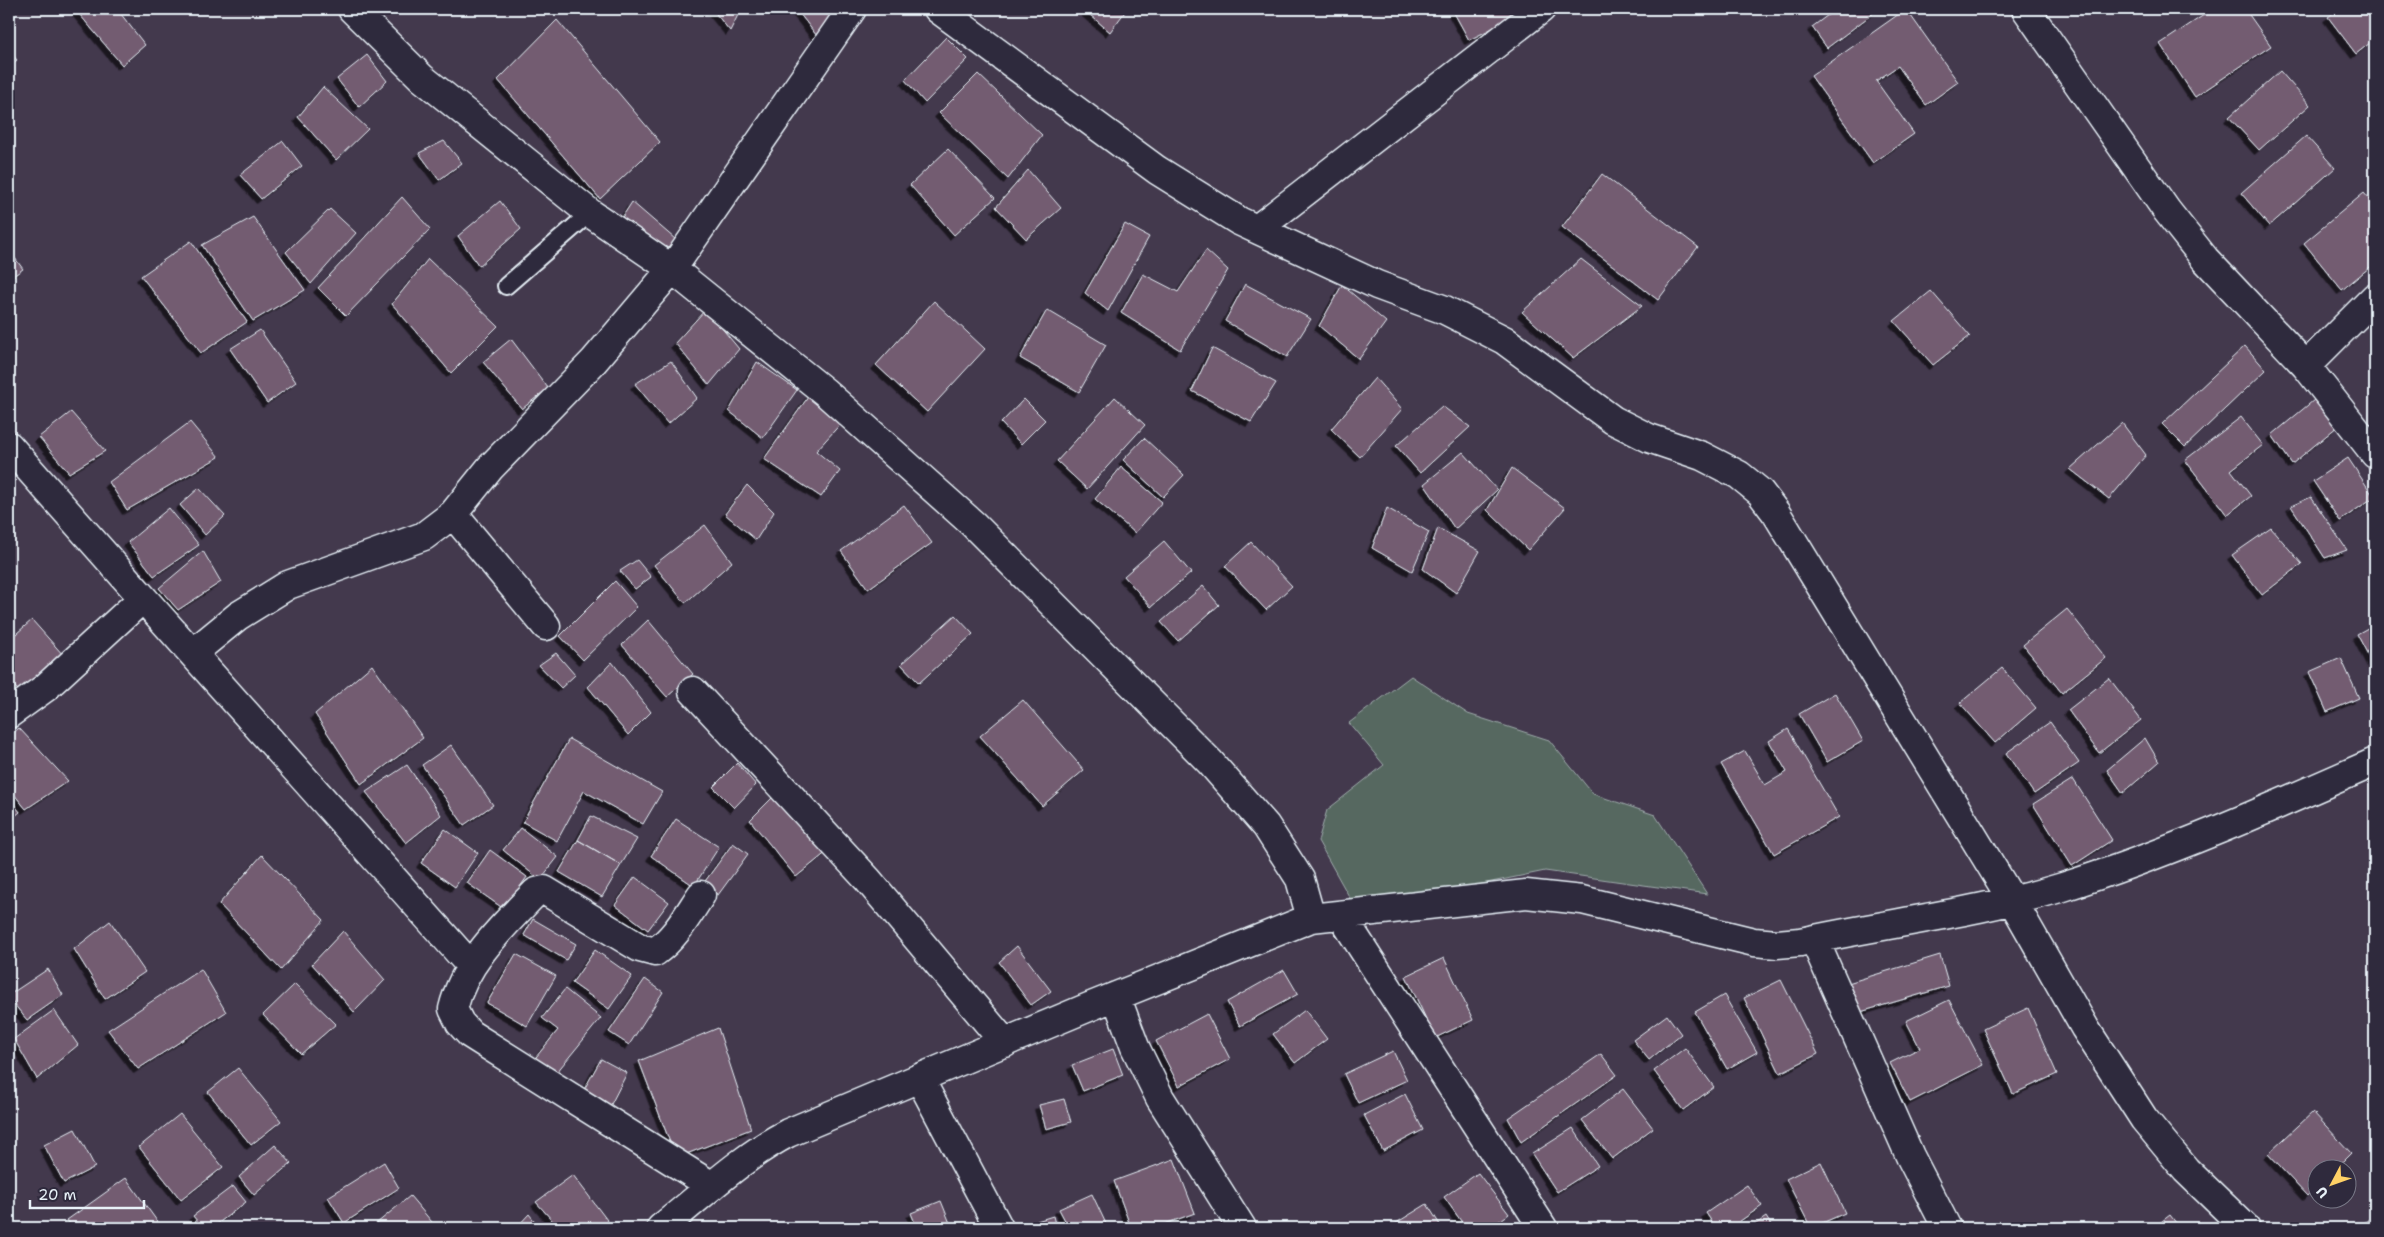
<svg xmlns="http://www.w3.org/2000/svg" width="2384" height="1237" viewBox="0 0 2384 1237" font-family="'Shantell Sans',sans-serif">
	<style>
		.green { fill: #566860; stroke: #9facac }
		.building { fill: #735c71; stroke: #e8f1f8; filter: url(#shadow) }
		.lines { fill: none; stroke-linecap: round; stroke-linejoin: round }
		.service-casing { stroke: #e8f1f8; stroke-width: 20 }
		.minor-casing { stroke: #e8f1f8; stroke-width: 31 }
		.service { stroke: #2f2a3d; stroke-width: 16 }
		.minor { stroke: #2f2a3d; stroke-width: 28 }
	</style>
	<defs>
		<filter id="shadow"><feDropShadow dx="-4.5" dy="4.5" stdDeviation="0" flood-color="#0009"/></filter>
	</defs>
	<rect width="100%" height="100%" fill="#43394d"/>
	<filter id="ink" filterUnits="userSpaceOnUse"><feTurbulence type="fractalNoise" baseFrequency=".02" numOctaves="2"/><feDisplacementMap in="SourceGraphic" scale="10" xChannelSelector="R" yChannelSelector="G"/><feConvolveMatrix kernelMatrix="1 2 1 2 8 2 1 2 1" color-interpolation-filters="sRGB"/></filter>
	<g filter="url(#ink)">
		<!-- green -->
		<path class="green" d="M 1411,676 L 1468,714 L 1549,740 L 1593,794 L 1655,815 L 1707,894 L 1545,871 L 1409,899 L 1351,900 L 1318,841 L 1327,810 L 1384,765 L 1349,723 Z"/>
		<!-- building -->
		<path class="building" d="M 75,9 L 117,9 L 145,45 L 122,65 Z
			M 712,9 L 741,9 L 730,31 Z
			M 796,9 L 824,9 L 830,16 L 817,36 Z
			M 1083,9 L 1127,9 L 1110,32 Z
			M 1459,9 L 1514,9 L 1517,16 L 1469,40 L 1453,11 Z
			M 1836,9 L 1879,9 L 1827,48 L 1812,27 Z
			M 1906,9 L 1958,82 L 1926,105 L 1898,66 L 1876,81 L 1914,134 L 1873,163 L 1811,76 Z
			M 2213,9 L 2245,9 L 2271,46 L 2195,97 L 2160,44 Z
			M 2339,9 L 2375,9 L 2375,39 L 2356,54 L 2328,17 Z
			M 557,20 L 660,142 L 600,199 L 498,80 Z
			M 946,37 L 968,59 L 925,103 L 905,80 Z
			M 9,51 L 17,60 L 9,67 Z
			M 367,55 L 387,81 L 359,107 L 337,79 Z
			M 2280,71 L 2310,105 L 2259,150 L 2229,117 Z
			M 978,74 L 1042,135 L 1008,179 L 939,113 Z
			M 323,87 L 368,129 L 336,160 L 298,117 Z
			M 2306,136 L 2335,168 L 2269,226 L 2241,193 Z
			M 283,141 L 302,166 L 261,199 L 240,175 Z
			M 444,141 L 462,163 L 439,180 L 419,153 Z
			M 948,149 L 995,198 L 954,235 L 910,185 Z
			M 1028,170 L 1061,208 L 1026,239 L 996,207 Z
			M 1602,174 L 1698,247 L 1658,300 L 1562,227 Z
			M 2364,193 L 2375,206 L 2375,263 L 2342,290 L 2304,243 Z
			M 402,197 L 430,229 L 346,316 L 318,288 Z
			M 500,201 L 521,229 L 479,266 L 458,236 Z
			M 632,202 L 675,239 L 664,263 L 619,222 Z
			M 330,209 L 356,233 L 311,284 L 286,252 Z
			M 253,217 L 305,290 L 253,321 L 202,245 Z
			M 1125,224 L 1149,237 L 1108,311 L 1085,293 Z
			M 191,241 L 247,322 L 201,353 L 141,276 Z
			M 9,250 L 23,269 L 9,279 Z
			M 1206,250 L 1228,270 L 1180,350 L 1121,313 L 1143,274 L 1178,292 Z
			M 428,259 L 498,326 L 451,373 L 392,304 Z
			M 1581,259 L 1642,306 L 1573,358 L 1522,312 Z
			M 1245,284 L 1311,319 L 1287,357 L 1225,321 Z
			M 1342,285 L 1386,322 L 1359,359 L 1319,326 Z
			M 1931,291 L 1970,336 L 1933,365 L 1894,321 Z
			M 934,301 L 985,349 L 927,412 L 876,365 Z
			M 706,309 L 739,349 L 709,385 L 675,343 Z
			M 1047,310 L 1106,345 L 1079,392 L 1020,358 Z
			M 260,330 L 296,382 L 267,403 L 230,349 Z
			M 511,339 L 548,388 L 522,409 L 483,362 Z
			M 2245,346 L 2266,370 L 2185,447 L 2162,424 Z
			M 1212,348 L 1276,383 L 1251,422 L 1192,391 Z
			M 671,361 L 697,398 L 668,424 L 635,384 Z
			M 757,362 L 797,390 L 763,438 L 729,411 Z
			M 1375,378 L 1402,409 L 1360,457 L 1331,429 Z
			M 811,393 L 844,420 L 816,451 L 840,471 L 821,497 L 764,459 Z
			M 1115,397 L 1145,425 L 1087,489 L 1057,461 Z
			M 1024,399 L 1045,420 L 1021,444 L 1001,423 Z
			M 2314,400 L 2338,426 L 2292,464 L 2272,435 Z
			M 1442,406 L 1470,427 L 1420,473 L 1396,446 Z
			M 71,412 L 105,451 L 69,473 L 39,437 Z
			M 2241,417 L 2263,445 L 2231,470 L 2251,496 L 2227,515 L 2185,460 Z
			M 190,422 L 219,457 L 127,510 L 109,482 Z
			M 2122,423 L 2146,455 L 2109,499 L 2070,469 Z
			M 1144,438 L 1184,475 L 1163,497 L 1123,460 Z
			M 1463,452 L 1497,490 L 1455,529 L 1424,484 Z
			M 2348,458 L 2374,497 L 2340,521 L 2313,481 Z
			M 1121,467 L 1162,502 L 1135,533 L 1095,499 Z
			M 1512,468 L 1565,508 L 1528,550 L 1487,510 Z
			M 747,485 L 774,512 L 756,540 L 725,514 Z
			M 199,488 L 225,516 L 205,535 L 180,505 Z
			M 2311,497 L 2347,550 L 2325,558 L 2291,506 Z
			M 904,505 L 932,543 L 868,589 L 841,551 Z
			M 169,508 L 199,545 L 154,576 L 128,542 Z
			M 1387,508 L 1429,532 L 1412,571 L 1372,548 Z
			M 705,525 L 732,562 L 685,603 L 654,565 Z
			M 1438,528 L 1480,551 L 1456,593 L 1423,569 Z
			M 2271,528 L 2302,564 L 2262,595 L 2232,555 Z
			M 1164,541 L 1191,573 L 1151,607 L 1124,576 Z
			M 1251,542 L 1292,586 L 1266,610 L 1225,566 Z
			M 203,551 L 221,582 L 178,610 L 159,588 Z
			M 637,560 L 651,577 L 635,589 L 620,571 Z
			M 615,581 L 637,607 L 583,660 L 560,636 Z
			M 1203,586 L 1219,605 L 1178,641 L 1161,622 Z
			M 2067,609 L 2106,658 L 2062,693 L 2023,645 Z
			M 955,615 L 973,634 L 919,683 L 901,664 Z
			M 32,620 L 64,656 L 22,695 L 9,680 L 9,640 Z
			M 648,620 L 693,674 L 667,697 L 622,645 Z
			M 2375,624 L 2375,668 L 2357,634 Z
			M 556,653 L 575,675 L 561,688 L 539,665 Z
			M 2341,658 L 2359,698 L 2327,712 L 2309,672 Z
			M 612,662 L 651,712 L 628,735 L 588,687 Z
			M 372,665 L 423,738 L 361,784 L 315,714 Z
			M 2002,668 L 2036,708 L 1995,743 L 1960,703 Z
			M 2109,678 L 2141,720 L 2099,753 L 2068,710 Z
			M 1835,693 L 1863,741 L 1827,762 L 1799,714 Z
			M 1023,700 L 1084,770 L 1042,806 L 980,736 Z
			M 2050,722 L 2079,763 L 2034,794 L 2006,753 Z
			M 19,728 L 68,781 L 26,809 L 9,788 L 9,737 Z
			M 1788,729 L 1839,817 L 1774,854 L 1721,764 L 1745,751 L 1765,785 L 1787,772 L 1769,741 Z
			M 2145,738 L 2159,762 L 2123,793 L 2107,770 Z
			M 569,739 L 662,792 L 643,824 L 584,791 L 557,841 L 523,822 Z
			M 451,745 L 493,805 L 464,825 L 422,765 Z
			M 737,763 L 756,785 L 734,808 L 713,787 Z
			M 407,765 L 441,815 L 406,843 L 366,792 Z
			M 2073,779 L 2112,840 L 2072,866 L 2033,804 Z
			M 775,795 L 828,851 L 796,877 L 750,820 Z
			M 9,798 L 20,812 L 9,821 Z
			M 591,816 L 637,839 L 621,865 L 578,840 Z
			M 676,819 L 719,847 L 694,886 L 651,856 Z
			M 521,828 L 558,857 L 540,880 L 503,850 Z
			M 445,829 L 478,853 L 455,887 L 421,863 Z
			M 578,840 L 621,865 L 602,897 L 559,872 Z
			M 733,843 L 748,854 L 718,895 L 703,884 Z
			M 490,850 L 527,877 L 504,909 L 467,883 Z
			M 262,855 L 324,920 L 281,970 L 219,904 Z
			M 635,877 L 669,902 L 648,930 L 615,905 Z
			M 533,919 L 576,944 L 566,960 L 524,935 Z
			M 110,921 L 145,972 L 105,999 L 74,949 Z
			M 343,931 L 385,980 L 354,1012 L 312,964 Z
			M 1017,946 L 1051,991 L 1031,1005 L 999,962 Z
			M 595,950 L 632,976 L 609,1009 L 572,983 Z
			M 516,954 L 556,976 L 527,1026 L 487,1003 Z
			M 1940,955 L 1949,986 L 1857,1013 L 1848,983 Z
			M 1444,958 L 1473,1020 L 1435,1038 L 1406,976 Z
			M 48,969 L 63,995 L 27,1020 L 9,998 L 9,995 Z
			M 201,969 L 226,1012 L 138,1069 L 108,1030 Z
			M 1284,970 L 1298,994 L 1240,1026 L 1227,1002 Z
			M 645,979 L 663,992 L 629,1045 L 609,1032 Z
			M 1781,980 L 1818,1054 L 1780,1073 L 1744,998 Z
			M 295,984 L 336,1024 L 301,1054 L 263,1015 Z
			M 565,989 L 601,1018 L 552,1078 L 532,1062 L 558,1030 L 542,1018 Z
			M 1724,995 L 1757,1052 L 1727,1069 L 1695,1012 Z
			M 1949,1000 L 1983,1065 L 1910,1102 L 1890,1063 L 1920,1048 L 1906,1021 Z
			M 2028,1008 L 2057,1074 L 2013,1094 L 1983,1029 Z
			M 54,1010 L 78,1045 L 37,1079 L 14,1039 Z
			M 1305,1010 L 1327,1039 L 1295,1063 L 1273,1034 Z
			M 1207,1014 L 1230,1059 L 1179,1086 L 1156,1041 Z
			M 1667,1015 L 1681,1034 L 1649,1060 L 1633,1040 Z
			M 718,1028 L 751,1129 L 676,1158 L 639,1061 Z
			M 1685,1048 L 1714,1087 L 1683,1110 L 1654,1071 Z
			M 1113,1049 L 1123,1075 L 1083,1091 L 1072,1065 Z
			M 1393,1051 L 1407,1080 L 1358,1103 L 1344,1074 Z
			M 1601,1054 L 1617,1075 L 1521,1142 L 1508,1118 Z
			M 601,1059 L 627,1073 L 607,1112 L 581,1095 Z
			M 238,1068 L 281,1121 L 251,1145 L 208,1092 Z
			M 1623,1089 L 1653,1128 L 1612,1159 L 1582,1120 Z
			M 1405,1094 L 1423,1130 L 1383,1151 L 1364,1115 Z
			M 1064,1099 L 1071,1122 L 1046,1129 L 1039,1105 Z
			M 2313,1112 L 2351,1153 L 2334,1170 L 2316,1170 L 2316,1187 L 2307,1196 L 2268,1154 Z
			M 180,1114 L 223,1167 L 181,1200 L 139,1147 Z
			M 1573,1128 L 1598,1166 L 1557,1192 L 1532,1154 Z
			M 75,1129 L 95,1167 L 64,1183 L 44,1145 Z
			M 275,1145 L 291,1163 L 254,1195 L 239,1177 Z
			M 1174,1159 L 1195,1213 L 1154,1228 L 1131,1228 L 1114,1181 Z
			M 384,1162 L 399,1188 L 344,1223 L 328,1197 Z
			M 1821,1162 L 1845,1213 L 1811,1228 L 1786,1179 Z
			M 1478,1173 L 1509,1214 L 1490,1228 L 1466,1228 L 1444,1197 Z
			M 573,1175 L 613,1228 L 559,1228 L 536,1202 Z
			M 126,1178 L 162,1228 L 73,1228 L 67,1220 Z
			M 1747,1185 L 1762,1206 L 1730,1228 L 1716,1228 L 1706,1213 Z
			M 233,1186 L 246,1202 L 212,1228 L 203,1228 L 193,1216 Z
			M 1092,1194 L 1108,1228 L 1069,1228 L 1059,1209 Z
			M 410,1196 L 437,1228 L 371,1228 Z
			M 941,1201 L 952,1228 L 917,1228 L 911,1213 Z
			M 1427,1204 L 1442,1228 L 1388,1228 Z
			M 529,1214 L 540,1228 L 516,1228 Z
			M 2170,1215 L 2180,1228 L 2153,1228 Z
			M 1053,1216 L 1056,1228 L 1029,1228 L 1027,1224 Z
			M 1766,1217 L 1773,1228 L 1750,1228 Z
			M 2369,1219 L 2375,1228 L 2358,1228 Z
			M 907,1222 L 909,1228 L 891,1228 Z"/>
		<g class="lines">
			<!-- service casing -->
			<g class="service-casing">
				<path id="service" d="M 506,286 L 590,213"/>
			</g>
			<!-- minor casing -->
			<g class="minor-casing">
				<path id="minor" d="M 352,9 L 422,78 L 590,213 L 672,269 L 825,392 L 973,524 L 1210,762 L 1266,826 L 1300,879 L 1311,918
					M 938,9 L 1157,170 L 1239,221 L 1377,285 L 1445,310 L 1504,340 L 1613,420 L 1649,438 L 1702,456 L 1739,475 L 1760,492 L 1776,513 L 2012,900 L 2085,1028 L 2144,1119 L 2186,1170 L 2246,1228
					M 2026,9 L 2167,211 L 2205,259 L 2306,366 L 2375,454
					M 1257,229 L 1541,9
					M 2306,366 L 2375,297
					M 9,446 C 161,620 317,792 470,965
					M 453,514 L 546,626
					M 194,652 L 238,616 L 288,585 L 424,536 L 453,514 L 490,468 L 594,361 L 672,269 L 852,9
					M 693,691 L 868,880 L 1005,1043
					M 9,714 L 45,688 L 142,599
					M 701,895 C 687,916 676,937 655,952 L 640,948 L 544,890 L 536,892 C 503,926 464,962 453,1009 L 460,1023 L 470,1034 L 712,1186
					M 1341,915 L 1543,1228
					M 1814,939 L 1910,1156 L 1947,1228
					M 1116,996 L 1135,1047 L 1160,1098 L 1242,1228
					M 920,1079 L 999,1228
					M 661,1228 C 704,1194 739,1159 788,1133 L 1089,1007 L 1311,918 L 1526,894 L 1582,900 L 1754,942 L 1777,944 L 1800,942 C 1887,923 1977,913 2063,887 C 2170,853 2273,807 2375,762"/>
			</g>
			<!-- service -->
			<use href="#service" class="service"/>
			<!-- minor -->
			<use href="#minor" class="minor"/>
		</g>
	</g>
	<!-- margin -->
	<rect width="2384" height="1237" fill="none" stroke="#2f2a3d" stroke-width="30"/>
	<rect x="15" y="15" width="2354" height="1207" fill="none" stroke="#e8f1f8" stroke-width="2" filter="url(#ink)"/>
	<!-- north arrow -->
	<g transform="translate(2332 1184) rotate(229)"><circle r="24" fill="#2f2a3d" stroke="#797a88"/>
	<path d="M0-4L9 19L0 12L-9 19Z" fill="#ffd166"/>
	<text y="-8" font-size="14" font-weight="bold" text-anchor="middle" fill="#e8f1f8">U</text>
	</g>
	<!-- scale -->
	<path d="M30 1200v8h114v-8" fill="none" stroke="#e8f1f8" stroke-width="2.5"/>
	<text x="38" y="1200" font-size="15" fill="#e8f1f8" stroke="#2f2a3d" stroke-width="4" paint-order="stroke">20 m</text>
</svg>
